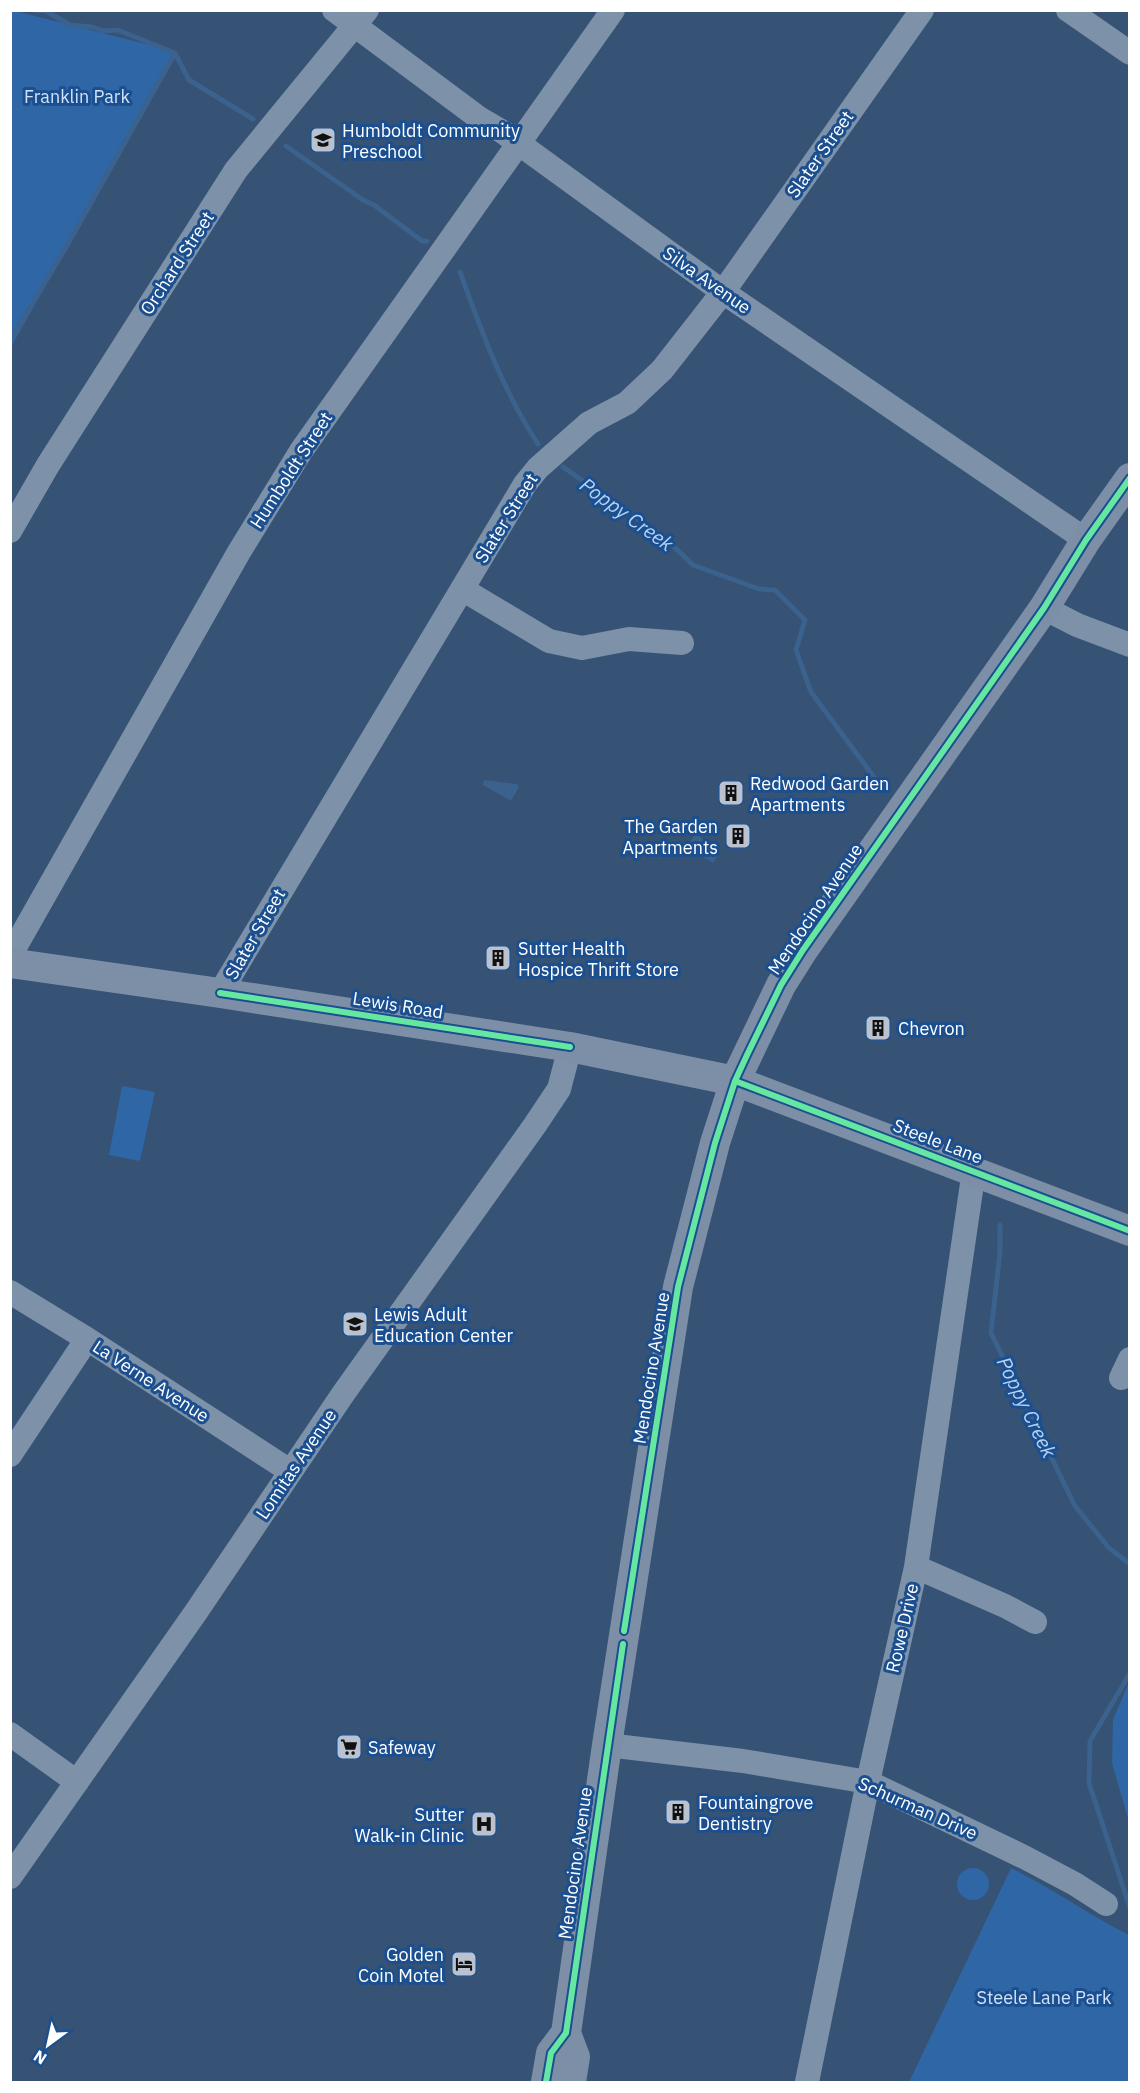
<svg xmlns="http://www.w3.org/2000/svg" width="1140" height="2093" viewBox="0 0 1140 2093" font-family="'IBM Plex Sans',sans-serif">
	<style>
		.green { fill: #2f66a5 }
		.water { fill: #3b618d }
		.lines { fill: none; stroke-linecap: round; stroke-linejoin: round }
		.stream { stroke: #3b618d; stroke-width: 5 }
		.minor { stroke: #7d92a8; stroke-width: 24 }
		.major { stroke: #7d8ea7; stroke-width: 30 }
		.cycleway-casing { stroke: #1b4f8f; stroke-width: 10 }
		.cycleway { stroke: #66e7a1; stroke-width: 6 }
		.labels { text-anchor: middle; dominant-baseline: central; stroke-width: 6; stroke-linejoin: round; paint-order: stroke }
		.park-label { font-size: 18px; fill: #cfe3fa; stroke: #1b4f8f }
		.poi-label { font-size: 18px; fill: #fff; stroke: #1b4f8f; text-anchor: start }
		.street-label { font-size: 18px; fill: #fff; stroke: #1b4f8f }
		.water-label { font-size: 20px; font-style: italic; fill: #b5d3f5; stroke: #1b4f8f }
	</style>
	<rect width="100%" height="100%" fill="#365274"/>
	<!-- green -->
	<path class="green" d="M 11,10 L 178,52 L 11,347 L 10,11 Z
		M 122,1086 L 155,1092 L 140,1161 L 109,1155 Z
		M 1129,1682 L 1130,1682 L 1129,1822 L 1112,1763 L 1113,1720 Z
		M957 1884a16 16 0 1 1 32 0a16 16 0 1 1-32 0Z
		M 1011,1868 C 1052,1888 1089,1915 1129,1935 L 1129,2082 L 909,2082 Z"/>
	<!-- water -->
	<path class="water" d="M 484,780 L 517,784 L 519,787 L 511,801 L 483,785 Z
		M 695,834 L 721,850 L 713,863 L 687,847 Z"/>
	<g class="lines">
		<!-- stream -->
		<path class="stream" d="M 33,10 L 46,11 L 70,25 L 92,27 L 104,31 L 118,30 L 175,53 L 189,80 L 253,119
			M 286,146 L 363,200 L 374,205 L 422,241 L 427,241
			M 460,272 C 481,330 504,393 538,444
			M 10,341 L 68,244 L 175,53
			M 563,467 L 665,538 L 693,565 L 759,589 L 775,590 L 805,620 L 796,650 L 811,692 L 879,784
			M 1000,1225 L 1000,1252 L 991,1333 L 1075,1506 L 1109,1548 L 1130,1564
			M 1130,1673 L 1090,1741 L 1089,1783 L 1130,1908"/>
		<!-- minor -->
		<path class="minor" d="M 334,10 L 479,118 L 503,132 L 723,292 L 1086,540
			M 1068,10 L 1130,53
			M 10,531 L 48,465 L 236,170 L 367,10
			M 462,589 L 549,641 L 582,648 L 629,639 L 682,643
			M 1044,608 L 1077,625 L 1130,645
			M 10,956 L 239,552 L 301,451 L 613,10
			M 220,993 L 525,484 L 538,468 L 589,423 L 627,403 L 662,370 L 723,292 L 922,10
			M 10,1292 L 87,1339 L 290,1471
			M 1121,1378 L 1130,1359
			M 10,1455 L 87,1339
			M 916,1567 L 1005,1606 L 1035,1622
			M 10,1734 L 77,1782
			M 607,1745 L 743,1761 L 868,1782 L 1024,1857 L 1075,1884 L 1106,1904
			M 10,1877 L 196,1612 L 343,1394 L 535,1125 L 559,1089 L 570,1047
			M 807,2082 L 868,1782 L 916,1567 L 974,1170"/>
		<!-- major -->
		<path class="major" d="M 10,963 L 220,993 L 570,1047 L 735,1081 L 1130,1231
			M 566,2033 L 575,2057 L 571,2082
			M 546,2082 L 551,2053 L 566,2033 L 607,1745 L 678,1287 L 715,1143 L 735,1081 L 781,985 L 803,950 L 1044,608 L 1086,540 L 1130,478"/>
		<!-- cycleway casing -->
		<g class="cycleway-casing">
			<path id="cycleway" d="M 220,993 L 570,1047
				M 735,1081 L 1130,1231
				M 624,1631 L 678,1287 L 715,1143 L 735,1081 L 747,1055 L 781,985 L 803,950 L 1044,608 L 1086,540 L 1130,478
				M 546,2082 L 551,2053 L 566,2033 L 623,1644"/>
		</g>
		<!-- cycleway -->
		<use href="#cycleway" class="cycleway"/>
	</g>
	<!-- icons -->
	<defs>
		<g id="school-square" transform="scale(1.35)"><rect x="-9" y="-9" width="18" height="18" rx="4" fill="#b9c2ce" stroke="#1b4f8f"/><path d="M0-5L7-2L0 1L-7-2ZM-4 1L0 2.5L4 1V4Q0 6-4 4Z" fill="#111"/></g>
		<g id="building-square" transform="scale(1.35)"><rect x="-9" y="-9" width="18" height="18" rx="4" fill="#b9c2ce" stroke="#1b4f8f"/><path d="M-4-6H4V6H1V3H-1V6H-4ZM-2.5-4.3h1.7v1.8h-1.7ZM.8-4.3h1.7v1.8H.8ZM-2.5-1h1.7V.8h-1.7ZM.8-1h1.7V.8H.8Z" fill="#111"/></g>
		<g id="supermarket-square" transform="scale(1.35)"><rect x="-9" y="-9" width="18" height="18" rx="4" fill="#b9c2ce" stroke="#1b4f8f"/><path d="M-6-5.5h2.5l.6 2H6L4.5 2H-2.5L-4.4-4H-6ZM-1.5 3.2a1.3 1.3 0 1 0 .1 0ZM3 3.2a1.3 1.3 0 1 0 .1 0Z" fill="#111"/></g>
		<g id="hospital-square" transform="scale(1.35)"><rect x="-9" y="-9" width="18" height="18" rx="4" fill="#b9c2ce" stroke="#1b4f8f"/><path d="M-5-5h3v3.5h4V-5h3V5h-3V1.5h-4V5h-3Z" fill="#111"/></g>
		<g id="hotel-square" transform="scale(1.35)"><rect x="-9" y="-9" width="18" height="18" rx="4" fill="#b9c2ce" stroke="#1b4f8f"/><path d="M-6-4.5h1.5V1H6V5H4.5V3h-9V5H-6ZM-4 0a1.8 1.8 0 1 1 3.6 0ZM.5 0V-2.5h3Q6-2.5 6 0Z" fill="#111"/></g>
	</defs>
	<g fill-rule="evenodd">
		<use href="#school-square" x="323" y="140"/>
		<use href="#building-square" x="731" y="793"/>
		<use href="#building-square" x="738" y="836"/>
		<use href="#building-square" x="498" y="958"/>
		<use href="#building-square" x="878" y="1028"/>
		<use href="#school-square" x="355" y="1324"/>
		<use href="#supermarket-square" x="349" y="1747"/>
		<use href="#building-square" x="678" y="1812"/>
		<use href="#hospital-square" x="484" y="1824"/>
		<use href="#hotel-square" x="464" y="1964"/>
	</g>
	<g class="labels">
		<!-- park labels -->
		<g class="park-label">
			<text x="77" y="96">Franklin Park</text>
			<text x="1044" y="1997">Steele Lane Park</text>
		</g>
		<!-- poi labels -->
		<g class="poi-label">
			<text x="342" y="130">Humboldt Community<tspan x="342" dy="21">Preschool</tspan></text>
			<text x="750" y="783">Redwood Garden<tspan x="750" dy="21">Apartments</tspan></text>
			<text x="718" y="826" text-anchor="end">The Garden<tspan x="718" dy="21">Apartments</tspan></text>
			<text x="518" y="948">Sutter Health<tspan x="518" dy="21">Hospice Thrift Store</tspan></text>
			<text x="898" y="1028">Chevron</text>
			<text x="374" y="1314">Lewis Adult<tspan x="374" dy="21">Education Center</tspan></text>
			<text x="368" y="1747">Safeway</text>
			<text x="698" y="1802">Fountaingrove<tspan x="698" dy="21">Dentistry</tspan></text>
			<text x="464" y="1814" text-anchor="end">Sutter<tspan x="464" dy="21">Walk-in Clinic</tspan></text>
			<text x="444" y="1954" text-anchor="end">Golden<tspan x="444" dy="21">Coin Motel</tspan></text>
		</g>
		<!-- street labels -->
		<g class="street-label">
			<text transform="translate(820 154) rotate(-55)">Slater Street</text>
			<text transform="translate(177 263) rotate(-57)">Orchard Street</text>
			<text transform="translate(707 280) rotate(35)">Silva Avenue</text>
			<text transform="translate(291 470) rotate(-57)">Humboldt Street</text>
			<text transform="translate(506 518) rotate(-58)">Slater Street</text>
			<text transform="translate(815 909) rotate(-56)">Mendocino Avenue</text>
			<text transform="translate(255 934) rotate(-60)">Slater Street</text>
			<text transform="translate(398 1005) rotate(9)">Lewis Road</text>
			<text transform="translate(938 1141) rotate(21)">Steele Lane</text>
			<text transform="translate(651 1368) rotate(-81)">Mendocino Avenue</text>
			<text transform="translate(151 1381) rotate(33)">La Verne Avenue</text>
			<text transform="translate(296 1464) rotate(-56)">Lomitas Avenue</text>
			<text transform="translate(902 1628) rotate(-77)">Rowe Drive</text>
			<text transform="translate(918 1808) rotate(24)">Schurman Drive</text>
			<text transform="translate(575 1863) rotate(-82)">Mendocino Avenue</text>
		</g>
		<!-- water labels -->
		<g class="water-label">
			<text transform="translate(627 514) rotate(36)">Poppy Creek</text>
			<text transform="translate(1027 1407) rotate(64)">Poppy Creek</text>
		</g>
	</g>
	<!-- border -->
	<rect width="1140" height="2093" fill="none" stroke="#ffffff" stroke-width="24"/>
	<!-- north arrow -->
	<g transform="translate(48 2045) rotate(213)" stroke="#1b4f8f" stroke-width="4.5" paint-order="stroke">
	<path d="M0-4.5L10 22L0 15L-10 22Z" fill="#ffffff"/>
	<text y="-9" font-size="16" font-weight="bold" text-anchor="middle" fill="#ffffff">N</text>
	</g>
</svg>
